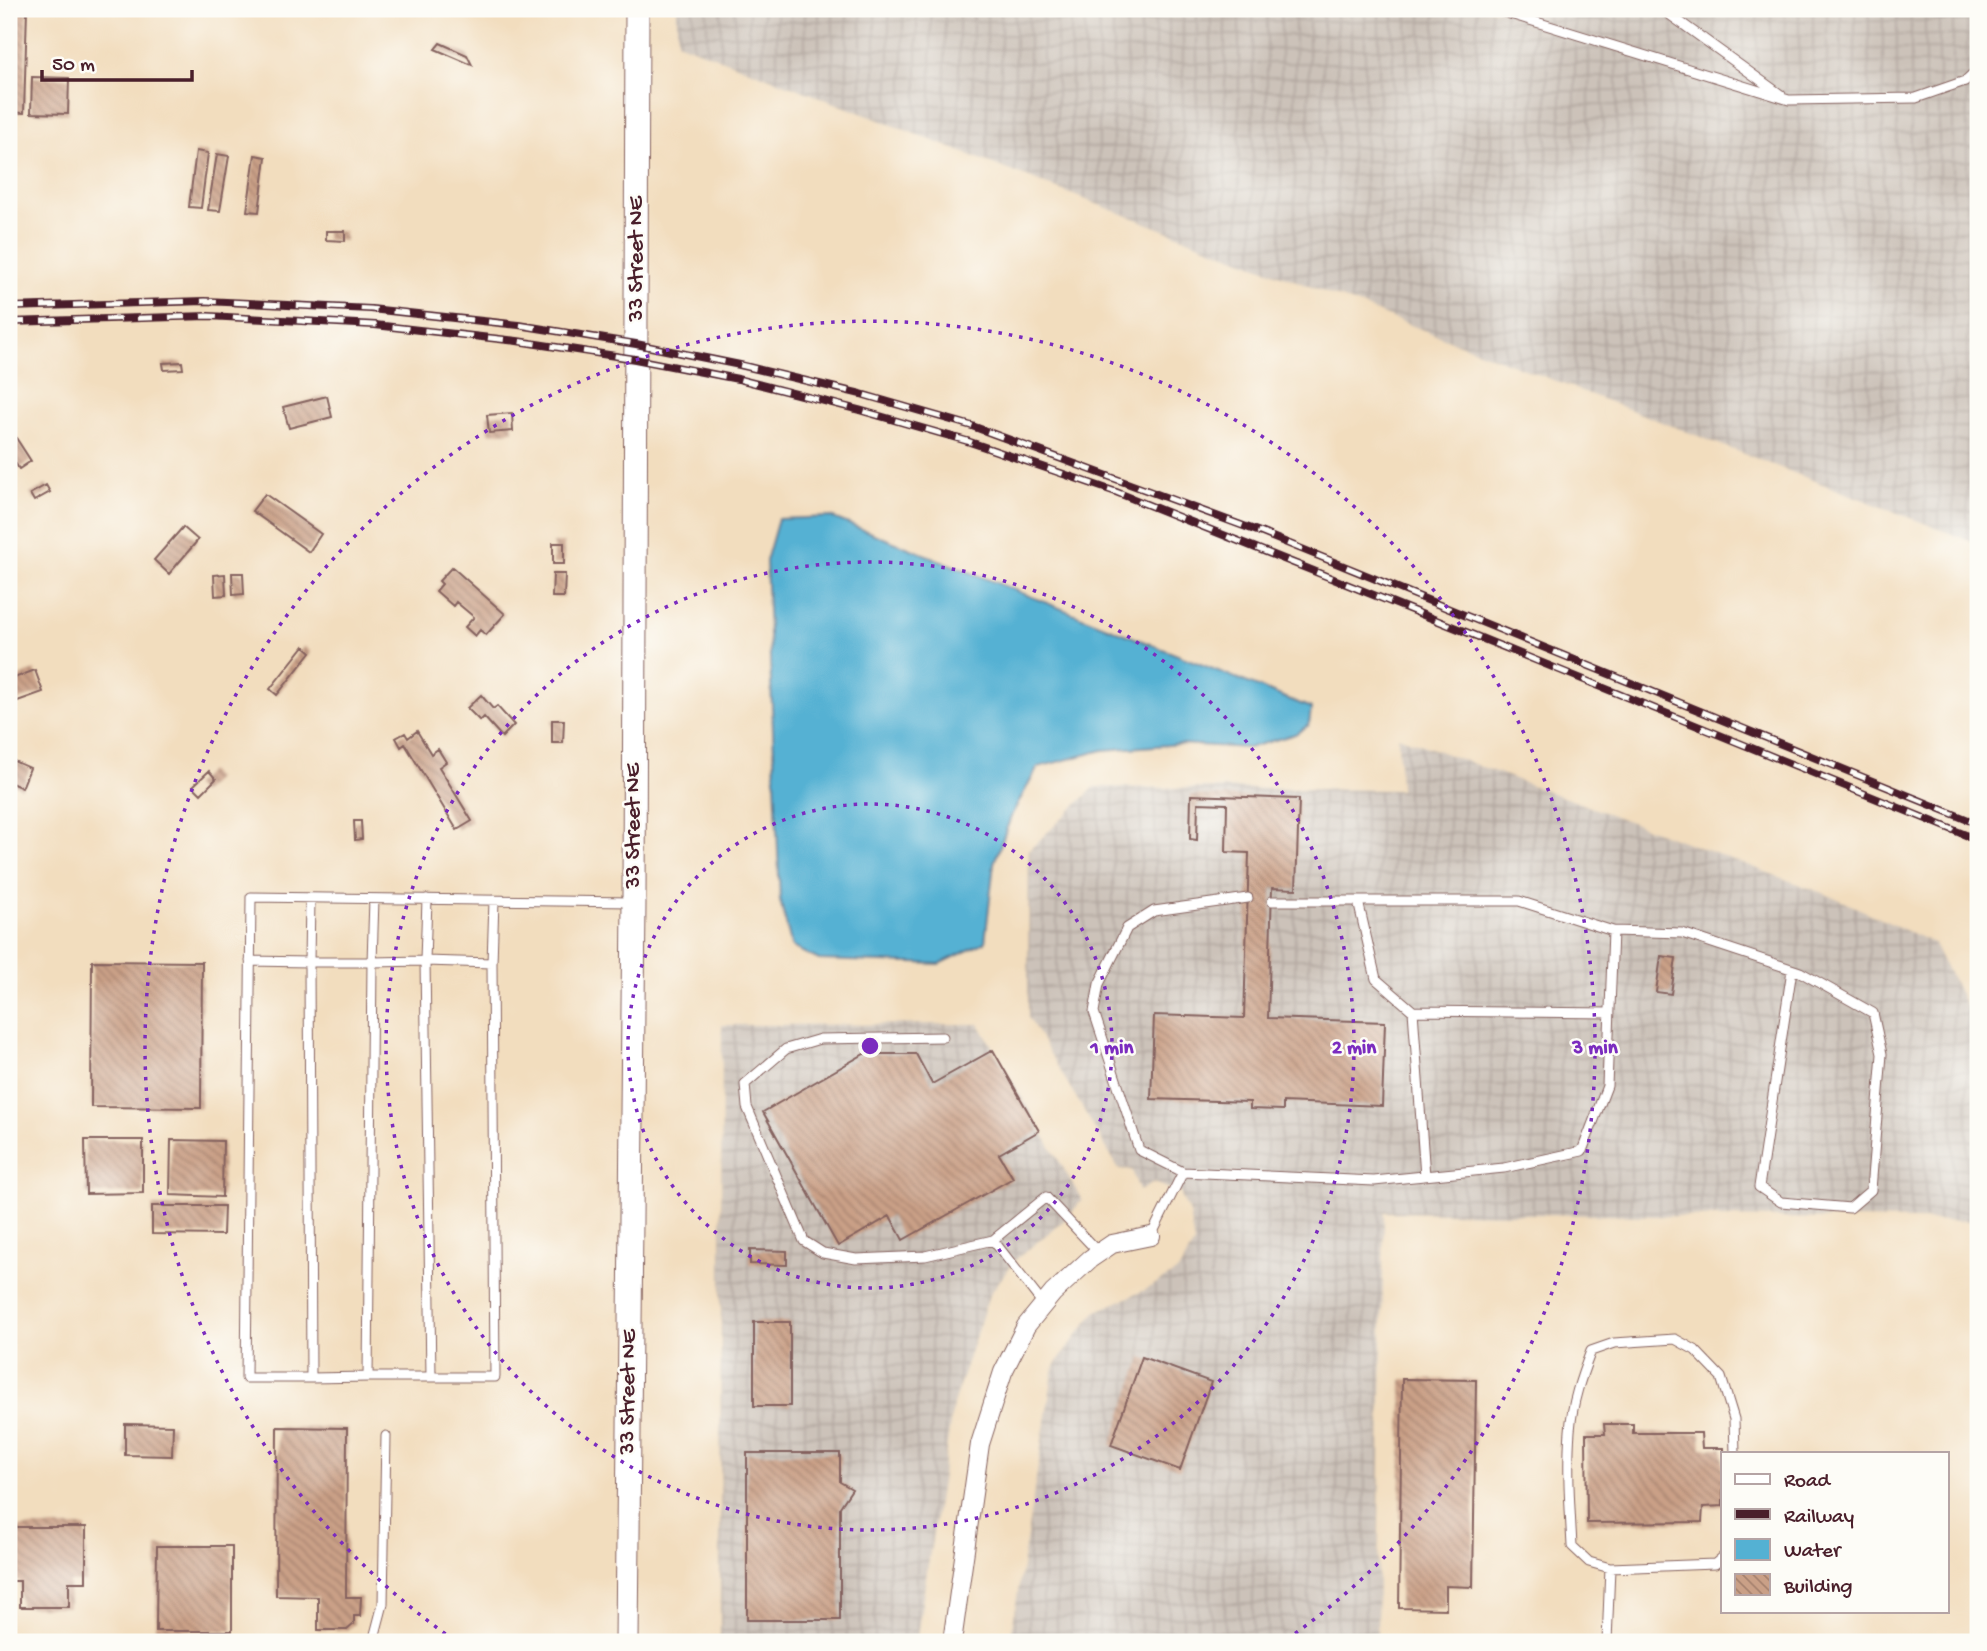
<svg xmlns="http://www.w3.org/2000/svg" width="1987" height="1651" viewBox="0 0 1987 1651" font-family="'Gochi Hand',sans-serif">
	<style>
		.industrial { fill: url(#industrial-grid) }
		.water { fill: #54b1d3; stroke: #4f687f; stroke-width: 2 }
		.building { fill: url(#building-back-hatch) }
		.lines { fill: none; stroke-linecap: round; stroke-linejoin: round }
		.service-casing { stroke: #85625e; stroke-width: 11 }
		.minor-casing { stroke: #85625e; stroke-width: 20 }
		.tertiary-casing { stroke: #85625e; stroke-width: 25 }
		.service { stroke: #fff; stroke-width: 9 }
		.minor { stroke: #fff; stroke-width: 18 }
		.tertiary { stroke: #fff; stroke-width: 23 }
		.rail-casing { stroke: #4a1f2b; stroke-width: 8 }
		.rail { stroke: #fdfcf7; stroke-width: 5; stroke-dasharray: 16; stroke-linecap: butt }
		.ring { fill: none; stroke: #7b2cbf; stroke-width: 3.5; stroke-dasharray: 3.5 7 }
		.labels { text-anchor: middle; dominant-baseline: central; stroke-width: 5; stroke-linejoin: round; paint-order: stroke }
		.street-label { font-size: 23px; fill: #4a1f2b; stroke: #fdfcf7 }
		.centre { fill: #7b2cbf; stroke: #fdfcf7; stroke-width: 3.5 }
		.ring-label { font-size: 21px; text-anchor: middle; font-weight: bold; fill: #7b2cbf; stroke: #fdfcf7; stroke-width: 5; stroke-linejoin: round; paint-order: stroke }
	</style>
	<defs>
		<pattern id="industrial-grid" width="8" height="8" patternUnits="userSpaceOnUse" patternTransform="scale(1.75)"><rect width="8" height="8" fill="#ccc2b9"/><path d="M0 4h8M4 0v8" fill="none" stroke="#b1a69f"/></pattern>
		<pattern id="building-back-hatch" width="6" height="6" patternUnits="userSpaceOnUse" patternTransform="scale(1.75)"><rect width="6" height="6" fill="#caa087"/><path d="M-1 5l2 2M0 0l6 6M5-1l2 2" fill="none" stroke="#a6826f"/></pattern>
	</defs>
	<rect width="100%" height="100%" fill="#fdfcf7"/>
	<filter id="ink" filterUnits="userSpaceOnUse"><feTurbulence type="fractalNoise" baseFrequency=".0143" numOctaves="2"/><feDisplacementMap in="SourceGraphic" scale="14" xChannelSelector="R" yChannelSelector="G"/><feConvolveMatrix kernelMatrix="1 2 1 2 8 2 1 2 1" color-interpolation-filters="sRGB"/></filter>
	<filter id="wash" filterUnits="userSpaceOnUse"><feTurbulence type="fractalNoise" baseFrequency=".00686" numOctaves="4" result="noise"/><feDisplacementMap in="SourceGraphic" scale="28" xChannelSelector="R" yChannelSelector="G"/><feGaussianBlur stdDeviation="1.57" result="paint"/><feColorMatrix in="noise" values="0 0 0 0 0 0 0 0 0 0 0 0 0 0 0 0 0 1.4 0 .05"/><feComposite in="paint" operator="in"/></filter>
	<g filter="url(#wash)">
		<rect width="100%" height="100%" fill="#f2ddbe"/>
		<!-- industrial -->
		<path class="industrial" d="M 677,9 L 1978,9 L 1978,544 L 677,42 Z
			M 1398,736 L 1836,898 L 1933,943 L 1978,1028 L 1978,1221 L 1384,1212 L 1377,1639 L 1345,1642 L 1010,1642 L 1054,1366 L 1095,1312 L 1145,1290 L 1178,1271 L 1194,1244 L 1189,1213 L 1180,1193 L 1154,1183 L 1139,1191 L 1132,1170 L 1119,1169 L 1028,1017 L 1029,850 L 1095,787 L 1400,790 Z
			M 979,1024 L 1082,1200 L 1067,1218 L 1015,1260 L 989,1295 L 953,1405 L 916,1642 L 720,1642 L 722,1025 Z"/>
		<!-- water -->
		<path class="water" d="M 831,517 L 1311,708 L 1309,725 L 1295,734 L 1248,748 L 1181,744 L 1103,750 L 1038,767 L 1012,814 L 994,863 L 985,942 L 940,964 L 819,960 L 792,947 L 780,900 L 766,561 L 778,519 Z"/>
		<g id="blocks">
			<!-- building -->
			<path class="building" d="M 9,9 L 27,9 L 24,113 L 9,112 Z
				M 440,43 L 467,55 L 472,65 L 435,49 Z
				M 32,77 L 69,78 L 68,114 L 31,113 Z
				M 196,151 L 208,153 L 201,208 L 189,207 Z
				M 217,154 L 229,156 L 220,211 L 208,210 Z
				M 255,155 L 266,157 L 259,212 L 247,211 Z
				M 326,231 L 345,231 L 345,241 L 326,240 Z
				M 182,362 L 183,369 L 164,370 L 163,363 Z
				M 327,396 L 332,417 L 289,428 L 283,407 Z
				M 512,413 L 513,431 L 489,433 L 487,415 Z
				M 9,427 L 31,461 L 19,469 L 9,453 Z
				M 46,485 L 50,492 L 34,501 L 30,494 Z
				M 265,494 L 321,534 L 309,552 L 252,511 Z
				M 183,527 L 198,540 L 169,574 L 154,560 Z
				M 553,543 L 564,543 L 564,564 L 553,564 Z
				M 452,567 L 505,614 L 486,635 L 480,630 L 475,636 L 465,627 L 474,617 L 456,602 L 453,606 L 436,591 L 442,584 L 439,581 Z
				M 232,573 L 243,573 L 244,594 L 233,595 Z
				M 225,574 L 226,595 L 215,596 L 214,575 Z
				M 553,574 L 565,574 L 564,597 L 552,597 Z
				M 304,646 L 311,652 L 277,695 L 270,689 Z
				M 35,670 L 43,692 L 9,704 L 9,680 Z
				M 481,695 L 493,709 L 497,706 L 514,725 L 502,737 L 484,717 L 480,721 L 467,708 Z
				M 552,720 L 564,720 L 563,743 L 552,743 Z
				M 417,731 L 431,754 L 438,749 L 446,762 L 439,767 L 472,821 L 457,830 L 405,744 L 401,747 L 396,738 L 405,733 L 408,738 Z
				M 9,759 L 30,768 L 22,788 L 9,782 Z
				M 209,771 L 216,779 L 201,794 L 193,786 Z
				M 1191,795 L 1299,799 L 1296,889 L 1272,888 L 1268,1018 L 1385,1022 L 1382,1106 L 1283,1102 L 1283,1110 L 1250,1109 L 1250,1102 L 1151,1099 L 1154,1015 L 1244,1018 L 1249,853 L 1226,852 L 1227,804 L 1198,803 L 1197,840 L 1190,839 Z
				M 354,821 L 361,821 L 362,839 L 355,840 Z
				M 1661,956 L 1676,958 L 1671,994 L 1656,992 Z
				M 92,961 L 202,962 L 201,1108 L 91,1107 Z
				M 993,1050 L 1039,1131 L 999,1154 L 1013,1178 L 903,1240 L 890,1216 L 838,1246 L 763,1112 L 864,1054 L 916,1054 L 932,1084 Z
				M 85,1140 L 143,1140 L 143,1193 L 86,1194 Z
				M 171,1140 L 223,1141 L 222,1197 L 170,1195 Z
				M 152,1206 L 224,1206 L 223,1235 L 152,1234 Z
				M 750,1250 L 787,1251 L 787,1265 L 750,1264 Z
				M 754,1322 L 790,1322 L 790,1406 L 754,1406 Z
				M 1142,1357 L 1211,1382 L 1180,1470 L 1111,1445 Z
				M 1402,1379 L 1476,1380 L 1473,1587 L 1446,1586 L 1446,1609 L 1399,1608 Z
				M 125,1424 L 173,1425 L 172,1456 L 125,1455 Z
				M 1604,1424 L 1633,1424 L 1633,1433 L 1701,1433 L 1702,1448 L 1723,1448 L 1723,1506 L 1703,1507 L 1702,1522 L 1587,1523 L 1586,1434 L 1605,1434 Z
				M 277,1427 L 347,1428 L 346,1597 L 361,1597 L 360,1616 L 354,1616 L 354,1624 L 347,1630 L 318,1630 L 318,1597 L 276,1596 Z
				M 747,1453 L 840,1453 L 840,1482 L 852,1489 L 840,1507 L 840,1620 L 747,1620 Z
				M 9,1527 L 86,1527 L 86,1582 L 69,1582 L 69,1607 L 20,1607 L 20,1581 L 9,1581 Z
				M 157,1546 L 232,1546 L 232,1631 L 156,1631 Z"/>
		</g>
	</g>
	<g filter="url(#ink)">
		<use href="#blocks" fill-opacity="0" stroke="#85625e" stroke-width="2"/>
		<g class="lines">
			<!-- service casing -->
			<g class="service-casing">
				<path id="service" d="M 1494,9 L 1789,100 L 1916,98 L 1965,81 L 1978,69
					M 1662,9 L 1781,95
					M 374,899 L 372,962 L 425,961 L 427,899
					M 1358,901 L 1376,979 L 1413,1011 L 1425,1176
					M 1613,931 L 1682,933 L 1800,972 L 1873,1013 L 1882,1054 L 1871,1190 L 1850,1208 L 1781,1202 L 1759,1187 L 1792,970
					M 250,961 L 309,962 L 310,898
					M 492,963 L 494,900
					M 1413,1011 L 1610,1013
					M 943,1037 L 820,1039 L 786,1049 L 745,1084 L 747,1107 L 804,1241 L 823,1253 L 856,1259 L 925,1256 L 993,1240 L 1043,1304
					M 1183,1172 L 1139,1150 L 1094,1012 L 1099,984 L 1127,928 L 1154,911 L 1248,898
					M 1151,1236 L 1183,1172 L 1374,1181 L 1504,1168 L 1582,1151 L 1607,1086 L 1613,931 L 1519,901 L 1272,901
					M 993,1240 L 1046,1197 L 1099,1253
					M 431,1377 L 495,1377 L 492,963 L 425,961 L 431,1377 L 368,1377 L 372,962 L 309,962 L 311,1378 L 246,1378 L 251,897 L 632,902
					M 311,1378 L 368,1377
					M 1723,1557 L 1715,1564 L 1610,1568 L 1589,1562 L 1572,1546 C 1570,1508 1567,1469 1570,1431 C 1572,1403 1581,1377 1591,1351 L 1614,1343 L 1675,1339 L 1695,1350 L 1721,1377 L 1734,1419 L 1735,1453
					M 373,1642 L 383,1604 L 386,1436
					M 1607,1642 L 1610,1568"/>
			</g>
			<!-- minor casing -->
			<g class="minor-casing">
				<path id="minor" d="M 952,1642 L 980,1444 L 1003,1372 L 1026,1326 L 1053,1293 L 1090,1259 L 1112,1244 L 1151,1236"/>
			</g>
			<!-- tertiary casing -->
			<g class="tertiary-casing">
				<path id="tertiary" d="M 627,1642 L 634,902 L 637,9"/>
			</g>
			<!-- service -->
			<use href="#service" class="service"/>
			<!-- minor -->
			<use href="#minor" class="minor"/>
			<!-- tertiary -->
			<use href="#tertiary" class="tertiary"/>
			<!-- rail casing -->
			<g class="rail-casing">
				<path id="rail" d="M 9,307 L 205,301 L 371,309 L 519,325 L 636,344 L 740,365 L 861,394 L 972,426 L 1260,532 L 1978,824
					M 9,322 L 208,316 L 375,325 L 517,341 L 635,359 L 738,379 L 859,410 L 967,441 L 1116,492 L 1481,638 L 1978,840"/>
			</g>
			<!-- rail -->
			<use href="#rail" class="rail"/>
		</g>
	</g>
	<!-- distance rings -->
	<g class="ring">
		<circle cx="870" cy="1046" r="242"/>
		<circle cx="870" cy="1046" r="484"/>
		<path d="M454 1640A725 725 0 1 1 1286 1640"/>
	</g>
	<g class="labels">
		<!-- street labels -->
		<g class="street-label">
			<text transform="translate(637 259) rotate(-90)">33 Street NE</text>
			<text transform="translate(634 826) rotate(-90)">33 Street NE</text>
			<text transform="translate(629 1392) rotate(-89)">33 Street NE</text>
		</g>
	</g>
	<circle cx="870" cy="1046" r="10" class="centre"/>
	<g class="ring-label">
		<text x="1112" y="1053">1 min</text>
		<text x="1354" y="1053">2 min</text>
		<text x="1595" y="1053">3 min</text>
	</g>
	<!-- margin -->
	<rect width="1987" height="1651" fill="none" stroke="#fdfcf7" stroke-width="35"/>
	<!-- legend -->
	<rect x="1721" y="1452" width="228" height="161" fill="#fdfcf7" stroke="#b5a4a5" stroke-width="2"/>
	<rect x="1735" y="1474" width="35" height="10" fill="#ffffff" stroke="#b5a4a5" stroke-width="2"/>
	<text x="1784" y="1486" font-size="21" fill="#4a1f2b">Road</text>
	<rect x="1735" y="1509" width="35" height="10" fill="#4a1f2b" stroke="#b5a4a5" stroke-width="2"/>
	<text x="1784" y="1522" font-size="21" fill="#4a1f2b">Railway</text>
	<rect x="1735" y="1539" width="35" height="21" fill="#54b1d3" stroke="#b5a4a5" stroke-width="2"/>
	<text x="1784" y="1556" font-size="21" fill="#4a1f2b">Water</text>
	<rect x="1735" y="1574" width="35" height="21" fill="url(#building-back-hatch)" stroke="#b5a4a5" stroke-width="2"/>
	<text x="1784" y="1592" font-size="21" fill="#4a1f2b">Building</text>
	<!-- scale -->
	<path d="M42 70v10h150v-10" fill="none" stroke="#4a1f2b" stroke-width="3.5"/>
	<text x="52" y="70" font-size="21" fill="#4a1f2b" stroke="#fdfcf7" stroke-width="5" paint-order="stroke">50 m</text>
</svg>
